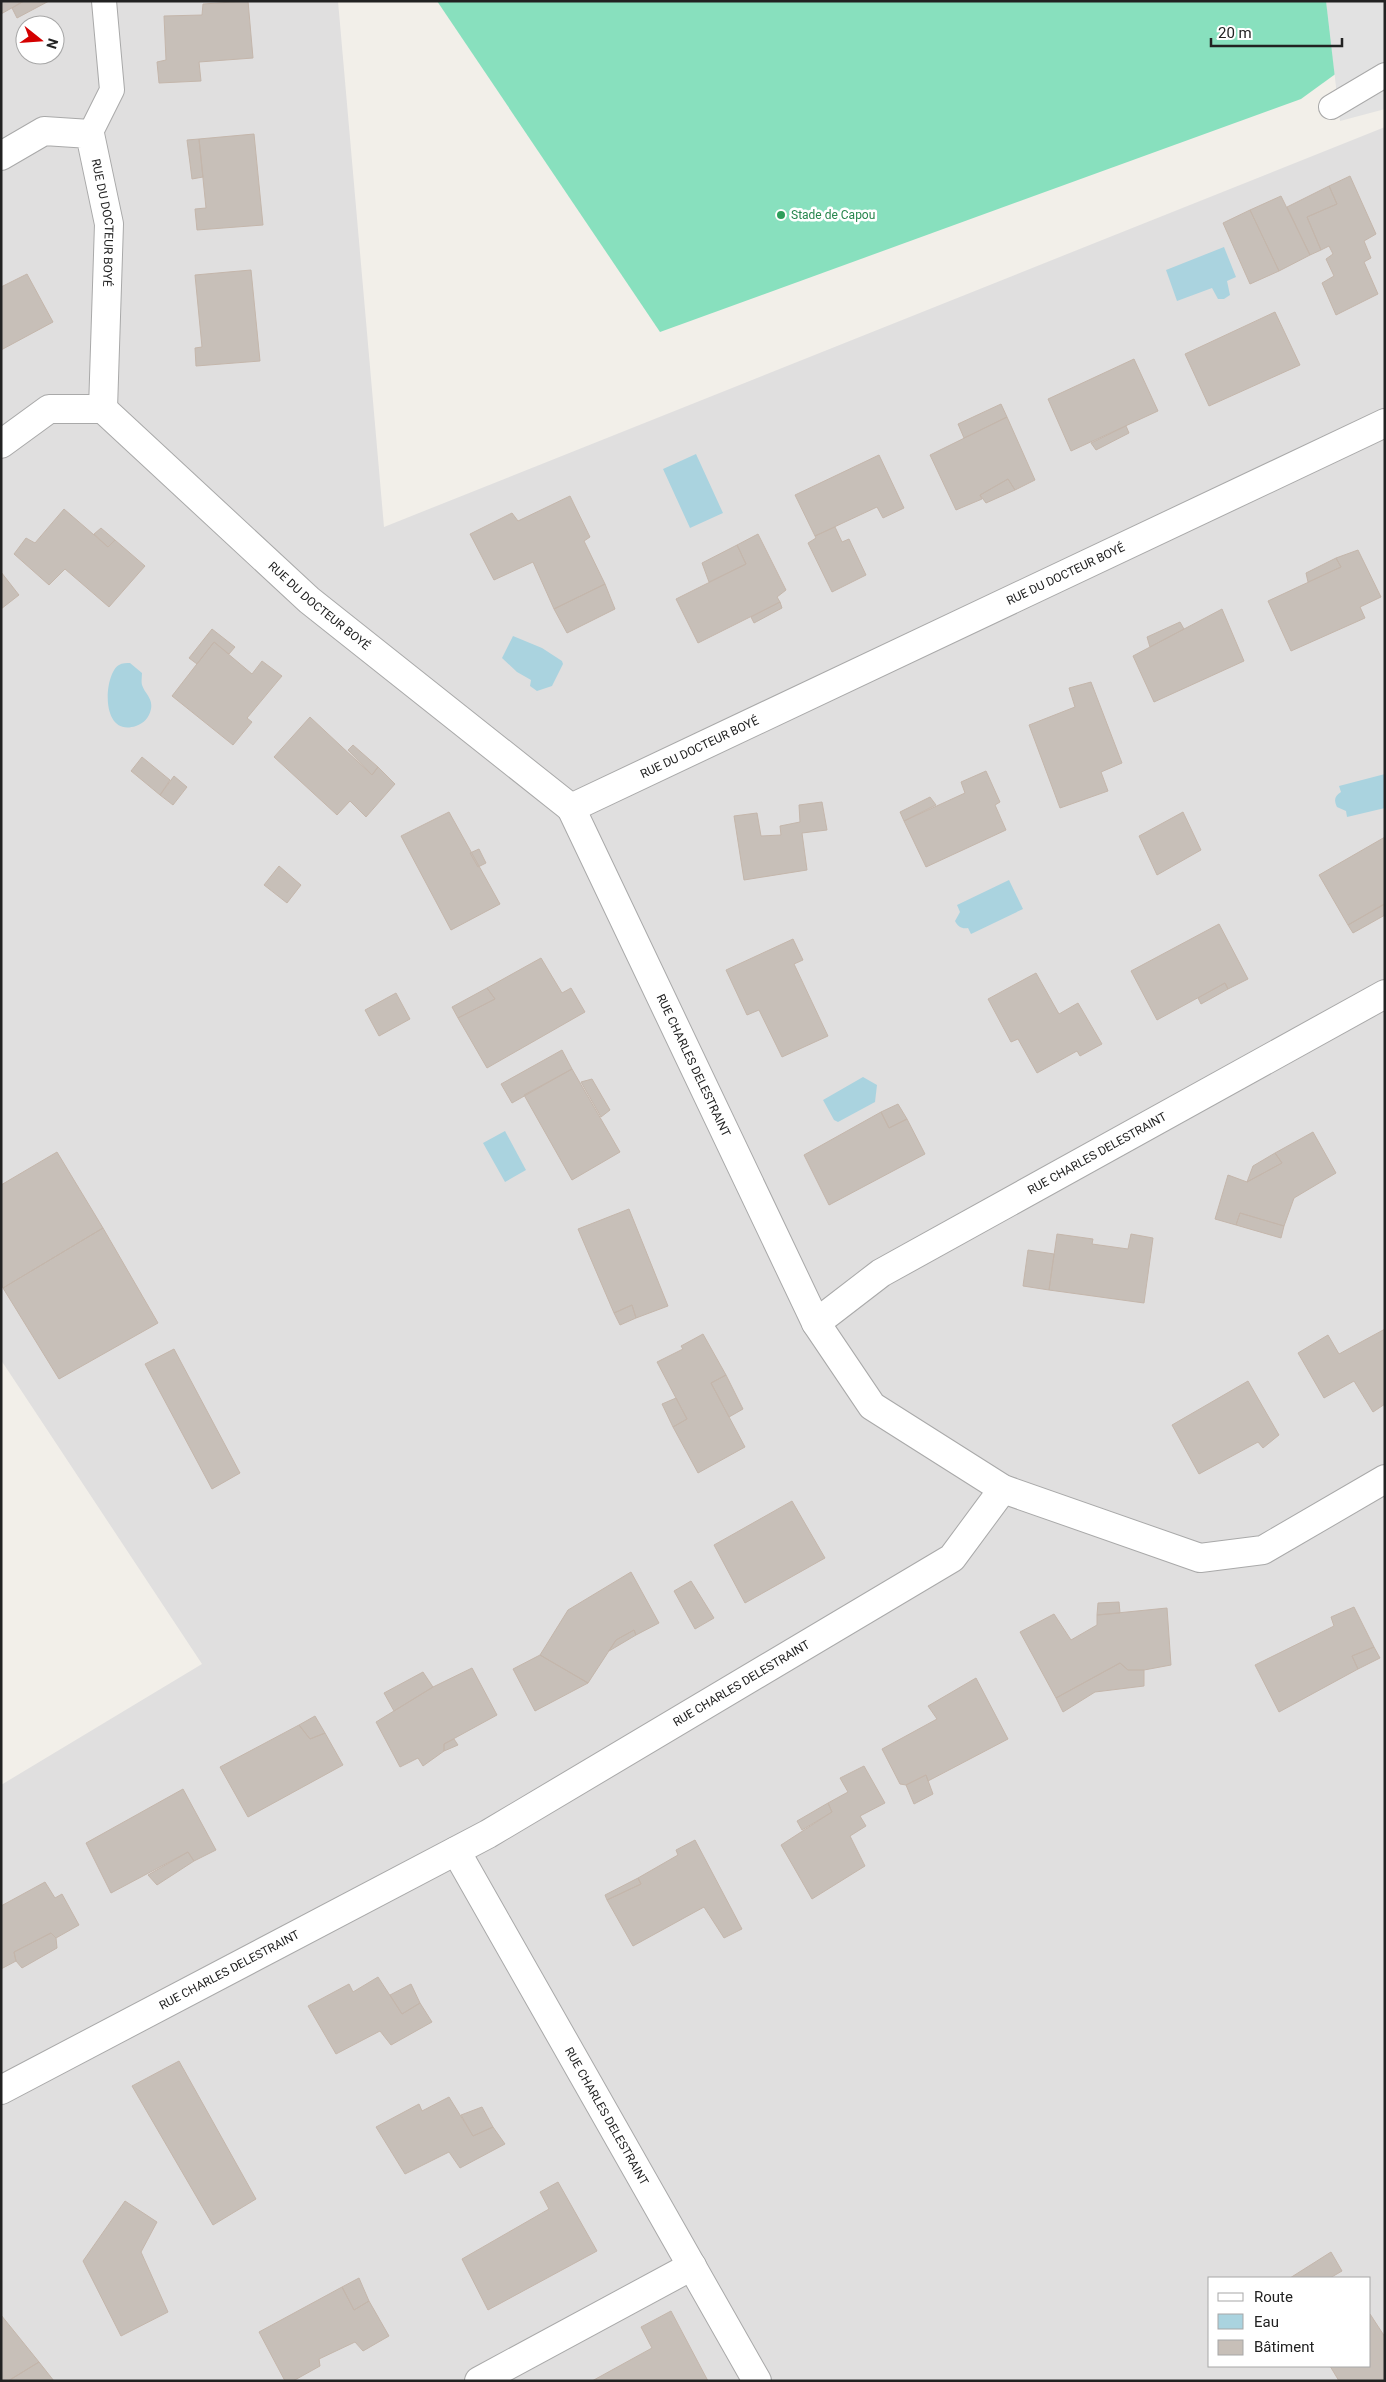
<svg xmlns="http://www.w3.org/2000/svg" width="1386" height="2382" viewBox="0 0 1386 2382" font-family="Roboto,sans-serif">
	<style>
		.residential { fill: #e0dfdf; fill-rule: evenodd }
		.pitch { fill: #88e0be }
		.parking { fill: #e2e2e2 }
		.water { fill: #aad3df }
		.building { fill: #c7bfb8; stroke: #c4b6ab }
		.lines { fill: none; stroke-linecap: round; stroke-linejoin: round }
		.lane-casing { stroke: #a9a9a9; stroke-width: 26 }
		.street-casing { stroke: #a9a9a9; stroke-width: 30 }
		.lane { stroke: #fff; stroke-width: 24 }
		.street { stroke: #fff; stroke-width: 28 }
		.leisure-dot { fill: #2e9e5b; stroke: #fff; stroke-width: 2 }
		.labels { text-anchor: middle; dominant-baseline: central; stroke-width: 5; stroke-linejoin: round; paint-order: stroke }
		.leisure-label { font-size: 12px; fill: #27864d; stroke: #fff; text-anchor: start }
		.street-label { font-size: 12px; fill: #222; stroke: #fff }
	</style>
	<rect width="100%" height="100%" fill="#f2efe9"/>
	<!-- residential -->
	<path class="residential" d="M 1,1 L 338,1 L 384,527 L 1385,127 L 1385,2381 L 1,2381 L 1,1785 L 202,1664 L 1,1360 ZM 25,25 L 55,25 L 55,55 L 25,55 ZM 1210,2278 L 1370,2278 L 1370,2366 L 1210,2366 Z"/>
	<!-- pitch -->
	<path class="pitch" d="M 437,1 L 1385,1 L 1385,38 L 1301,99 L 660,332 Z"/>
	<!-- parking -->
	<path class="parking" d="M 1326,1 L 1385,1 L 1385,109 L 1340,121 Z"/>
	<!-- water -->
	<path class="water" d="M 1224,247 L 1236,277 L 1227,281 L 1230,295 L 1224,299 L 1218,299 L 1212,288 L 1177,301 L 1166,270 Z
		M 696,454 L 723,513 L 690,528 L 663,469 Z
		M 513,636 L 542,648 L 562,661 L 563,664 L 552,686 L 537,691 L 530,686 L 531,680 L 517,672 L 502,658 Z
		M 130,663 L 142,673 C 142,677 141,681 142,685 C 145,694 153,698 151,709 C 149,718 144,723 136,726 C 99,738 104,673 119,665 C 122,663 127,663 130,663 Z
		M 1385,774 L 1385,808 L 1347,817 L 1346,811 L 1337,807 C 1334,801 1334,796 1341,792 L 1339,786 Z
		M 1009,880 L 1023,909 L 971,934 L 968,928 C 962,929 958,927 955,921 L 960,912 L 957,905 Z
		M 863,1077 L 877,1085 L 875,1102 L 838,1122 L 834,1120 L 823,1100 Z
		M 505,1131 L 526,1170 L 505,1182 L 483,1143 Z"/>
	<!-- building -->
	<path class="building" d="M 1,1 L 24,1 L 1,14 Z
		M 24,1 L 49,1 L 17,18 L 12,8 Z
		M 248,1 L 253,58 L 199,62 L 201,81 L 159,83 L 157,62 L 166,60 L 164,16 L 202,15 L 203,4 Z
		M 254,134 L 263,225 L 197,230 L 195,209 L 206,208 L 199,139 Z
		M 199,139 L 203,177 L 192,179 L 187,140 Z
		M 1350,176 L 1376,234 L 1364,241 L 1371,258 L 1364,262 L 1378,294 L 1336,315 L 1322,283 L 1334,276 L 1326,259 L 1333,254 L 1329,246 L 1321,250 L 1307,217 L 1337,204 L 1329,186 Z
		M 1329,186 L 1337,204 L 1307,217 L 1321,250 L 1310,255 L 1287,207 Z
		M 1281,196 L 1310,255 L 1279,271 L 1250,210 Z
		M 1250,210 L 1279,271 L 1250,284 L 1223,223 Z
		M 251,270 L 260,361 L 196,366 L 195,348 L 202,347 L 195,275 Z
		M 27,274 L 53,322 L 1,350 L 1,287 Z
		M 1275,312 L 1300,365 L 1209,406 L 1185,354 Z
		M 1134,359 L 1158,411 L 1071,451 L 1048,399 Z
		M 1001,404 L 1007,417 L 964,438 L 958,424 Z
		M 1007,417 L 1035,480 L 1015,490 L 1008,479 L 980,495 L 982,499 L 956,510 L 930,455 Z
		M 1126,426 L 1129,433 L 1096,450 L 1091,443 Z
		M 879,455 L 904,508 L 883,518 L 877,507 L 815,536 L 795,495 Z
		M 1008,479 L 1015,490 L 986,503 L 980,495 Z
		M 570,496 L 590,537 L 584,541 L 605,584 L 554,609 L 533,562 L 494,580 L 470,534 L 512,513 L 518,521 Z
		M 64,509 L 108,547 L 115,540 L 145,566 L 109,607 L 65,569 L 49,585 L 14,554 L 26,538 L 35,543 Z
		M 835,527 L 842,542 L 849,539 L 866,575 L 832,592 L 808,543 L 816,538 L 815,536 Z
		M 101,528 L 115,540 L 108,547 L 94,534 Z
		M 758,534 L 786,590 L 777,597 L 780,602 L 698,643 L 676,599 L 746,564 L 737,545 Z
		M 737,545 L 746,564 L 709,582 L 702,563 Z
		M 1358,550 L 1381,597 L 1360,607 L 1365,618 L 1291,651 L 1268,601 L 1341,567 L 1336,558 Z
		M 1336,558 L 1341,567 L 1308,582 L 1306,573 Z
		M 1,572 L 19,595 L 1,609 Z
		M 605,584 L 615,609 L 567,633 L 554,609 Z
		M 780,602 L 782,608 L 754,623 L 751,617 Z
		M 1222,609 L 1244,661 L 1154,702 L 1133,656 Z
		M 1180,622 L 1184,629 L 1150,647 L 1147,637 Z
		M 212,629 L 235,647 L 229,654 L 214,642 L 197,664 L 189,658 Z
		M 214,642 L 252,674 L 262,661 L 282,676 L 247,718 L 252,722 L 233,745 L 172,696 Z
		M 1091,682 L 1122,763 L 1101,772 L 1108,791 L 1060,808 L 1029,725 L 1075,707 L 1069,688 Z
		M 310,717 L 372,775 L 378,767 L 395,784 L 366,817 L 350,801 L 337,815 L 274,757 Z
		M 353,745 L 378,767 L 372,775 L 348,750 Z
		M 142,757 L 170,780 L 160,795 L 131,771 Z
		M 986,771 L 1000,802 L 995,805 L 1006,830 L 926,867 L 904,821 L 965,793 L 961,782 Z
		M 174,776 L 187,787 L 173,805 L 160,795 Z
		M 930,797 L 936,805 L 904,821 L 900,812 Z
		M 822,802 L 827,830 L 802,833 L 807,870 L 744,880 L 734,816 L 757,813 L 761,836 L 781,835 L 780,826 L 800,822 L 799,805 Z
		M 449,812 L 500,904 L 451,930 L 401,836 Z
		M 1183,812 L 1201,850 L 1157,875 L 1139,836 Z
		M 1385,837 L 1385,904 L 1348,925 L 1319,875 Z
		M 479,849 L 486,863 L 478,867 L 470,853 Z
		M 279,866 L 301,885 L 287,903 L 264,885 Z
		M 1384,904 L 1385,915 L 1353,933 L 1348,925 Z
		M 1219,924 L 1248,979 L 1228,989 L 1225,983 L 1157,1020 L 1131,971 Z
		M 793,939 L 803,960 L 794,964 L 828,1036 L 782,1057 L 759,1010 L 747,1015 L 726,970 Z
		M 541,958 L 562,993 L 571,988 L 585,1012 L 487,1068 L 458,1018 L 495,999 L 487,988 Z
		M 1036,973 L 1059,1014 L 1078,1003 L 1102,1044 L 1080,1056 L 1077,1051 L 1037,1073 L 1018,1039 L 1011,1042 L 988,999 Z
		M 1225,983 L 1228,989 L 1201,1004 L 1198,998 Z
		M 487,988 L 495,999 L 458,1018 L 452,1007 Z
		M 396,993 L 410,1019 L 379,1036 L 365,1010 Z
		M 562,1050 L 572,1069 L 512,1103 L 501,1084 Z
		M 572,1069 L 620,1152 L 572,1180 L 524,1095 Z
		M 592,1079 L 610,1110 L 601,1117 L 581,1082 Z
		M 898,1104 L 907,1119 L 889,1128 L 881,1112 Z
		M 881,1112 L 889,1128 L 907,1119 L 925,1154 L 829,1205 L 804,1155 Z
		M 1313,1132 L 1336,1173 L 1294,1198 L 1284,1226 L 1240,1213 L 1236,1225 L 1215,1219 L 1228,1175 L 1247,1182 L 1282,1163 L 1275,1153 Z
		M 57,1152 L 103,1228 L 3,1288 L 1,1284 L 1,1185 Z
		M 1275,1153 L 1282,1163 L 1247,1182 L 1253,1166 Z
		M 629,1209 L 668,1306 L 636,1318 L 632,1305 L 614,1313 L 578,1229 Z
		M 1240,1213 L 1284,1226 L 1281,1238 L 1236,1225 Z
		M 103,1228 L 158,1323 L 59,1379 L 3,1288 Z
		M 1057,1234 L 1093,1239 L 1092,1244 L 1128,1249 L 1131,1234 L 1153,1238 L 1144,1303 L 1049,1290 Z
		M 1028,1250 L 1054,1254 L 1049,1290 L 1023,1286 Z
		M 632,1305 L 636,1318 L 620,1325 L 614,1313 Z
		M 1385,1329 L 1385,1404 L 1373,1412 L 1354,1381 L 1324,1398 L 1298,1353 L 1328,1335 L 1339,1354 Z
		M 703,1334 L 726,1375 L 711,1383 L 745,1447 L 698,1473 L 673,1427 L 687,1419 L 657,1362 L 683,1349 L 681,1346 Z
		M 174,1349 L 240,1473 L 212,1489 L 145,1364 Z
		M 726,1375 L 743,1409 L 729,1417 L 711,1383 Z
		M 1248,1381 L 1279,1435 L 1263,1448 L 1258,1442 L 1199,1474 L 1172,1425 Z
		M 676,1398 L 687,1419 L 673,1427 L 662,1404 Z
		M 792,1501 L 825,1558 L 745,1603 L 714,1545 Z
		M 631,1572 L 659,1623 L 636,1635 L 634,1630 L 616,1640 L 588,1683 L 540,1655 L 568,1610 Z
		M 691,1581 L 714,1618 L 695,1629 L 674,1591 Z
		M 1119,1602 L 1120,1613 L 1097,1615 L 1098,1603 Z
		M 1354,1607 L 1374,1647 L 1352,1656 L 1358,1669 L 1279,1712 L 1255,1665 L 1334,1626 L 1331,1617 Z
		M 1167,1608 L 1171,1665 L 1144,1670 L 1128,1670 L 1120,1663 L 1056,1698 L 1020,1632 L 1054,1614 L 1071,1640 L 1097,1625 L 1097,1615 Z
		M 634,1630 L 636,1635 L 609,1651 L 616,1640 Z
		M 1374,1647 L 1380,1658 L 1358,1669 L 1352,1656 Z
		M 540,1655 L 588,1683 L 535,1711 L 513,1669 Z
		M 1120,1663 L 1128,1670 L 1144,1670 L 1144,1686 L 1095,1692 L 1063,1712 L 1056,1698 Z
		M 472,1668 L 497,1715 L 444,1744 L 444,1751 L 423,1766 L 418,1758 L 400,1767 L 376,1722 L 433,1687 Z
		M 423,1672 L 433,1687 L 394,1711 L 384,1693 Z
		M 976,1678 L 1008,1739 L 928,1781 L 926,1775 L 906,1785 L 900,1784 L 882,1749 L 937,1719 L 928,1706 Z
		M 315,1716 L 325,1733 L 310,1739 L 299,1725 Z
		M 299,1725 L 310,1739 L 325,1733 L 343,1765 L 248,1817 L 220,1767 Z
		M 454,1739 L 458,1745 L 444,1751 L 444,1744 Z
		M 864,1766 L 885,1803 L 860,1816 L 866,1826 L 850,1836 L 865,1866 L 812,1899 L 781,1845 L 832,1812 L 828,1803 L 848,1792 L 840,1778 Z
		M 926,1775 L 933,1794 L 914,1804 L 906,1785 Z
		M 183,1789 L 216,1850 L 194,1861 L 188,1852 L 111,1893 L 86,1843 Z
		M 828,1803 L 832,1812 L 802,1830 L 797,1821 Z
		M 695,1840 L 742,1929 L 724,1938 L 704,1907 L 633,1946 L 607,1900 L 641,1884 L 638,1878 L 678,1855 L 676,1850 Z
		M 188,1852 L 194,1861 L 157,1885 L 148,1875 Z
		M 638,1878 L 641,1884 L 607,1900 L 605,1895 Z
		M 45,1882 L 55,1898 L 62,1894 L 79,1925 L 56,1938 L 51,1933 L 14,1952 L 16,1961 L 1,1969 L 1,1906 Z
		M 51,1933 L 56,1938 L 57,1948 L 22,1968 L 16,1961 L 14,1952 Z
		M 378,1977 L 402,2014 L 420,2003 L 432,2022 L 391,2045 L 380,2031 L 336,2054 L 308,2006 L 349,1984 L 353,1992 Z
		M 411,1984 L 420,2003 L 402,2014 L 390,1995 Z
		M 179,2061 L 256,2199 L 213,2225 L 132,2086 Z
		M 449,2097 L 473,2136 L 493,2127 L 505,2144 L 460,2168 L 449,2152 L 405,2174 L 376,2127 L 419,2104 L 422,2111 Z
		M 482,2107 L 493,2127 L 473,2136 L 461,2115 Z
		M 558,2182 L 597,2251 L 488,2310 L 462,2259 L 549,2209 L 540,2192 Z
		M 125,2201 L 157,2222 L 141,2252 L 168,2312 L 121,2336 L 83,2261 Z
		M 1331,2252 L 1342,2271 L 1330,2278 L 1290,2278 Z
		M 359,2278 L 369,2301 L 354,2310 L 342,2287 Z
		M 342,2287 L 354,2310 L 369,2301 L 389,2336 L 363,2351 L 355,2342 L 319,2359 L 320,2366 L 293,2381 L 285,2381 L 259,2332 Z
		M 671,2311 L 708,2381 L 592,2381 L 652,2348 L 641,2327 Z
		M 1370,2314 L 1385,2337 L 1385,2381 L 1339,2381 L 1330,2366 L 1370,2366 Z
		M 1,2315 L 39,2362 L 8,2381 L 1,2381 Z
		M 39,2362 L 54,2381 L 8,2381 Z"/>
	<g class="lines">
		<!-- lane casing -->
		<g class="lane-casing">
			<path id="lane" d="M 1331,107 L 1385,75
				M 90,134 L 112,90 L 104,1"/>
		</g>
		<!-- street casing -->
		<g class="street-casing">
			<g id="street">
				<path id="s1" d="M 1,156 L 44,131 L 90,134 L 109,224 L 103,409"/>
				<path id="s2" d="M 1,444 L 49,409 L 103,409 L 309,600 L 571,808 L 1385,423"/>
				<path id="s3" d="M 571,808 L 816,1323 L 872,1406 L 1003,1489 L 1200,1558 L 1263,1550 L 1385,1479"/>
				<path id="s4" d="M 816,1323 L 881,1273 L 1385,994"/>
				<path id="s5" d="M 456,1851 L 757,2381"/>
				<path id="s6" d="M 1,2090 L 488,1834 L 952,1558 L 1003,1489"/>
				<path d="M 479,2381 L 692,2266"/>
			</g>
		</g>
		<!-- lane -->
		<use href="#lane" class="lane"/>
		<!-- street -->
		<use href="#street" class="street"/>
	</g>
	<!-- markers -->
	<circle class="leisure-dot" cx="781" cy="215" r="5"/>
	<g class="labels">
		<!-- leisure labels -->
		<g class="leisure-label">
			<text x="791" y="215">Stade de Capou</text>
		</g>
		<!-- street labels -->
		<g class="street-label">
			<text stroke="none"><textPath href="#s1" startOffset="186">RUE DU DOCTEUR BOYÉ</textPath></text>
			<text stroke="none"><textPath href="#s2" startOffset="1276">RUE DU DOCTEUR BOYÉ</textPath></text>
			<text stroke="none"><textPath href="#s2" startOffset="406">RUE DU DOCTEUR BOYÉ</textPath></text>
			<text stroke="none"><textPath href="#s2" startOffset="871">RUE DU DOCTEUR BOYÉ</textPath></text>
			<text stroke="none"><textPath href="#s3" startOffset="285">RUE CHARLES DELESTRAINT</textPath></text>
			<text stroke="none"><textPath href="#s4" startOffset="329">RUE CHARLES DELESTRAINT</textPath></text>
			<text stroke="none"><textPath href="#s6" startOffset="845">RUE CHARLES DELESTRAINT</textPath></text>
			<text stroke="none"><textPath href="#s6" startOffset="258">RUE CHARLES DELESTRAINT</textPath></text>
			<text stroke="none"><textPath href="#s5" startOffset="305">RUE CHARLES DELESTRAINT</textPath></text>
		</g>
	</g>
	<!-- border -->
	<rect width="1386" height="2382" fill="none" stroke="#222222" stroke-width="5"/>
	<!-- legend -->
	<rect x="1208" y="2277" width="162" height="90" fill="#ffffff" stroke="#a7a7a7"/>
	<rect x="1218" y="2293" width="25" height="8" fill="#ffffff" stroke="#a7a7a7"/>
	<text x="1254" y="2302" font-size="15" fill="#222222">Route</text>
	<rect x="1218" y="2314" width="25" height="15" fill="#aad3df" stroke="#a7a7a7"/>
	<text x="1254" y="2327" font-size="15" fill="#222222">Eau</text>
	<rect x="1218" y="2340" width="25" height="15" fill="#c7bfb8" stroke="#a7a7a7"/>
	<text x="1254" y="2352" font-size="15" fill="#222222">Bâtiment</text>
	<!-- north arrow -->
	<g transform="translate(40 40) rotate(107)"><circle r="24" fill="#ffffff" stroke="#a7a7a7"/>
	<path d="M0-4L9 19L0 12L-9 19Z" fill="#d40000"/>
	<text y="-8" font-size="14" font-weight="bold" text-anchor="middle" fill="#222222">N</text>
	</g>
	<!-- scale -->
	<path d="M1211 38v8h131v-8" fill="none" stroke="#222222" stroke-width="2.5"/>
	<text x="1218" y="38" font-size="15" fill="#222222" stroke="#ffffff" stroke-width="4" paint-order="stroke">20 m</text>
</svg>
